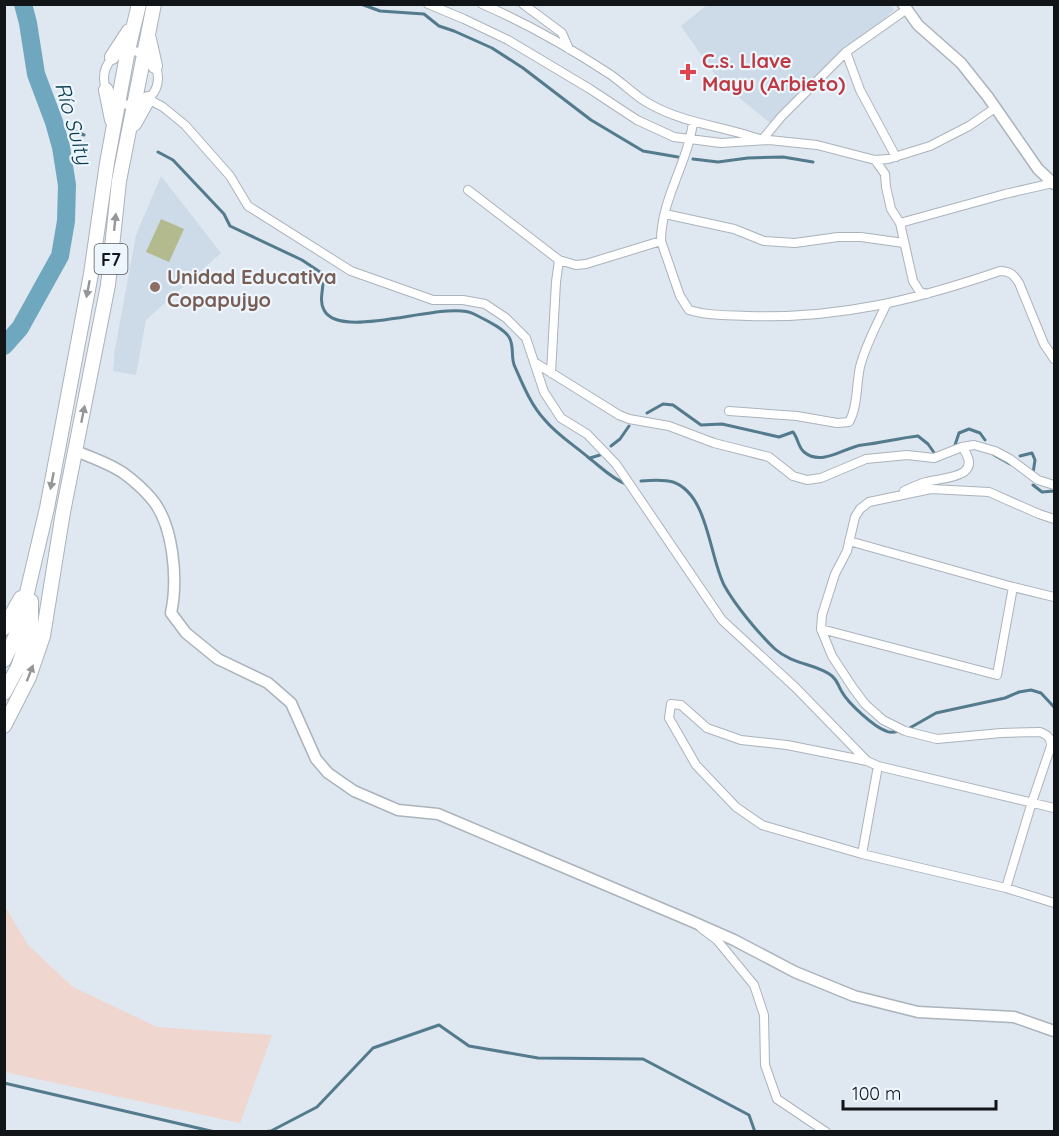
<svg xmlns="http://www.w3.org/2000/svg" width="1059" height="1136" viewBox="0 0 1059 1136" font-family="Quicksand,sans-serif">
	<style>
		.built { fill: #cddbe9 }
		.industrial { fill: #efd6ce }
		.green { fill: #b3ba8d }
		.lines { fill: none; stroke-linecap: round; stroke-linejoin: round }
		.stream { stroke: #537b8d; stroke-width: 3 }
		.river { stroke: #6fa7bf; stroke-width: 18 }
		.minor-casing { stroke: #abb3bb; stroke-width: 10 }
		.tertiary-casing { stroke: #abb3bb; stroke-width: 13 }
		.trunk-casing { stroke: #abb3bb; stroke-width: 16 }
		.minor { stroke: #fff; stroke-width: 8 }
		.tertiary { stroke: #fff; stroke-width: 10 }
		.trunk { stroke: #fff; stroke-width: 14 }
		.oneway { fill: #949697 }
		.health-dot { fill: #e0444e; stroke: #edf5fd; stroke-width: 2 }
		.education-dot { fill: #8d6e63; stroke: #edf5fd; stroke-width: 2 }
		.labels { text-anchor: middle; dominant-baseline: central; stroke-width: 4.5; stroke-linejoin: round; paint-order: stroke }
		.shield { fill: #edf5fd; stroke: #54585d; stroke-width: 1.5 }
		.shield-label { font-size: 18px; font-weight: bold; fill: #121518 }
		.health-label { font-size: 20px; font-weight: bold; fill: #be3a42; stroke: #edf5fd; text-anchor: start }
		.education-label { font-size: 20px; font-weight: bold; fill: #785e54; stroke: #edf5fd; text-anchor: start }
		.water-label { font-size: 21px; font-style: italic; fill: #093c4e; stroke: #edf5fd }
	</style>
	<rect width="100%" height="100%" fill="#dfe7f0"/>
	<!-- built -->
	<path class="built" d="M 889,4 L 894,10 L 770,123 L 720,82 L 681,26 L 707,5 Z
		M 161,176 L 221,253 L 146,320 L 136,375 L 113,371 L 115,349 L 136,235 Z"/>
	<!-- industrial -->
	<path class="industrial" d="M 4,905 L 28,945 L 73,987 L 157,1027 L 272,1035 L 240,1123 L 5,1072 Z"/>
	<!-- green -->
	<path class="green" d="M 161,219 L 184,229 L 169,262 L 146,252 Z"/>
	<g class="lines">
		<!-- stream -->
		<path class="stream" d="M 361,4 L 380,11 L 424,14 L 439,26 L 454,31 L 492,48 L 523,68 L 591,120 L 643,151 L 678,157
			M 54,122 L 84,135
			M 158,152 L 173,160 L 224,214 L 230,226 L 302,260 L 323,274 C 325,285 318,300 324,310 C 340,342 447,299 474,314 C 485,320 502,327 509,337 C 515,347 510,357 515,367 C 523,385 531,405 544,419 C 557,435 574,445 589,458 C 601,467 612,479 626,484
			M 693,159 L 718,162 L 748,158 L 783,157 L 813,162
			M 647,413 L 663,404 L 673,405 L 701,425 L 722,424 L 779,437 L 793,432 C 798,438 798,447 804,452 C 822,467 845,447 862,445 C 881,443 899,438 918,436 L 928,444 L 935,454
			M 955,445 L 959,433 L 969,429 L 980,433 L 985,440
			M 611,446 L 620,439 L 629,426
			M 994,455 L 1010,464
			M 1020,456 L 1032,453 L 1035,460 L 1033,473
			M 590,458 L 600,455
			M 641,481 C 651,480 663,479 673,482 C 708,494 709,555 724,585 C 735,605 758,633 775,649 C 793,665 818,664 832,676 C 838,681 838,686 842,692 C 848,703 874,727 886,731 C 889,733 895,732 899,731
			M 1033,485 L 1042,492 L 1054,491
			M 908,729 L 936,713 L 1005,698 L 1019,692 L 1031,690 L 1041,693 L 1054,707
			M 4,1083 L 215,1132
			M 263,1132 L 271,1131 L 317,1107 L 373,1048 L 439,1025 L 469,1046 L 538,1058 L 643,1059 L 749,1115 L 755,1132"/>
		<!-- river -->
		<path class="river" d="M 4,346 L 20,328 L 60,256 L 66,221 L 67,185 L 61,147 L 54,122 L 36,74 L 28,23 L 23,4"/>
		<!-- minor casing -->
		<g class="minor-casing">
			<path id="minor" d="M 428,4 L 464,19 L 508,40 L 590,89 L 637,120 L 674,137 L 721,143 L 769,140 L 817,145 L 875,160 L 888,159 L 930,146 L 969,126 L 995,108
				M 482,4 C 526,23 568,47 608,73 C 622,82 634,95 648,103 C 684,124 724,126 762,140 L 781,117 L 846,52 L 907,9
				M 523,4 L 562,33 L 569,49
				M104 78a27 27 0 1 1 54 0a27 27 0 1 1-54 0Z
				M 846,52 L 860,90 L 896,157
				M 148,99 L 163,107 L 185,125 L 230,176 L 248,206 L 351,271 L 433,300 L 463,300 L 485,304 L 506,318 L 526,338 L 544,392 L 561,418 L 587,434 L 616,464 L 722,620 L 796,688 L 867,761
				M 693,122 C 688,163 661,199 661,241 L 680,296 L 689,310 C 708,316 728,315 748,316 C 838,319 916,300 1000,271 C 1010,271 1014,275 1019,283 L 1044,344 L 1054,359
				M 875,160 L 885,174 L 886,187 L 891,209 L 900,223 L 913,281 L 920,292 L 927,294
				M 468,190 L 559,260 L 576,265 L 586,264 L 661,241
				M 665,214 L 734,229 L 764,241 L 795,243 L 838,237 L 861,237 L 904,243
				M 900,223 L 1005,194 L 1053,183
				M 534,362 L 619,415 L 629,419 L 669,426 L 714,443 L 769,457 L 793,476 L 807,480 L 821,478 L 866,459 L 907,455 L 934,458 L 962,447 L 974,445 L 995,451 L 1010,459 L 1038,480 L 1054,485
				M 551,373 L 556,282 L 559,260
				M 729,411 L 797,416 L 837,423 L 849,422 C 858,406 856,385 860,367 C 865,346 877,324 886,305
				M 904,491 C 911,488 918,484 926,482 C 945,477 985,478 962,447
				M 849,541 L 1013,587 L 1054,597
				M 821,629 L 997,675 L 1013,587
				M 1054,808 L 878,766 L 867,761 L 787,745 L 741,740 L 707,728 L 681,705 L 671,704 L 669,718 L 696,765 L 736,807 L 762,825 L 862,854 L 1006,888 L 1054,903
				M 862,854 L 878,766
				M 1006,888 L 1032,802 L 1051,746 C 1051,738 1048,735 1040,732 L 1001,733 L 937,739 L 905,731 L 883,720 L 865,704 L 853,688 L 832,656 L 821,629 L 822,615 L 835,574 L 847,551 L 855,517 L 860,509 L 869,502 L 931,489 L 989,492 L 1039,514 L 1054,519
				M 701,928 L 717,940 L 754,985 L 764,1015 L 765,1065 L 777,1099 L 826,1132"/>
		</g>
		<!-- tertiary casing -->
		<g class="tertiary-casing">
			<path id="tertiary" d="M 903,4 L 918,25 L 961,63 L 988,97 L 1038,169 L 1054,184
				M 76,451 C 92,458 112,464 126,475 C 134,481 143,489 150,497 C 174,523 178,580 171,613 L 186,633 L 218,659 L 268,683 L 291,703 L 316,759 L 328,773 L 354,791 L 398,810 L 438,814 L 691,921 L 734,940 L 795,972 L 854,996 L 918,1012 L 1014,1017 L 1054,1031"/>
		</g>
		<!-- trunk casing -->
		<g class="trunk-casing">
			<path id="trunk" d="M 149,39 L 155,66
				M 112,57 L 129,31
				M 106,90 L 112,120
				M 134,124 L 148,99
				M 4,628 L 21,598
				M 4,660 L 18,631 L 47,508 L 91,274 L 107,163 L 128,50 L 139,4
				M 4,693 L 18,667 L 31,629 L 31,601
				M 4,726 L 29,677 L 43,636 L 63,512 L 108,285 L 119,181 L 154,4"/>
		</g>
		<!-- minor -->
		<use href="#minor" class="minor"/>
		<!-- tertiary -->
		<use href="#tertiary" class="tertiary"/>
		<!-- trunk -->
		<use href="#trunk" class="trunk"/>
	</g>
	<!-- one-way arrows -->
	<defs><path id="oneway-solid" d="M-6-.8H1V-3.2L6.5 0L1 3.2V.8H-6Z" transform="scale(1.5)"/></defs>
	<g class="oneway">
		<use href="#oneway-solid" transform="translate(115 222) rotate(-84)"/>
		<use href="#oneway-solid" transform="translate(88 289) rotate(101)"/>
		<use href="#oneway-solid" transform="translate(83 414) rotate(-79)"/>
		<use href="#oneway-solid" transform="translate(52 481) rotate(101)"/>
		<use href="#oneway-solid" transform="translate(30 673) rotate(-69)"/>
	</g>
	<!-- markers -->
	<path class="health-dot" d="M685 63h6v6h6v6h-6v6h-6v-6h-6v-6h6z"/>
	<circle class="education-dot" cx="155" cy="287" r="6"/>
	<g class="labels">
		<!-- shield labels -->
		<rect class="shield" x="94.5" y="244" width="33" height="30" rx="4.5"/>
		<g class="shield-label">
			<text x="111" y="259">F7</text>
		</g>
		<!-- health labels -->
		<g class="health-label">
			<text x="702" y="60">C.s. Llave<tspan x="702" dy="23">Mayu (Arbieto)</tspan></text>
		</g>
		<!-- education labels -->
		<g class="education-label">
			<text x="167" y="276">Unidad Educativa<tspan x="167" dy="23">Copapujyo</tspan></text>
		</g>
		<!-- water labels -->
		<g class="water-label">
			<text transform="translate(74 123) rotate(74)">Río Sulty</text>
		</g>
	</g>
	<!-- border -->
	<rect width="1059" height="1136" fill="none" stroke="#121518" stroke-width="12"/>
	<!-- scale -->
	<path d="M843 1100v9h153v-9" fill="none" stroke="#121518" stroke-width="3"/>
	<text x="852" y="1100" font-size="18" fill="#121518" stroke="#edf5fd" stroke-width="4.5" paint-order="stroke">100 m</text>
</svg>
